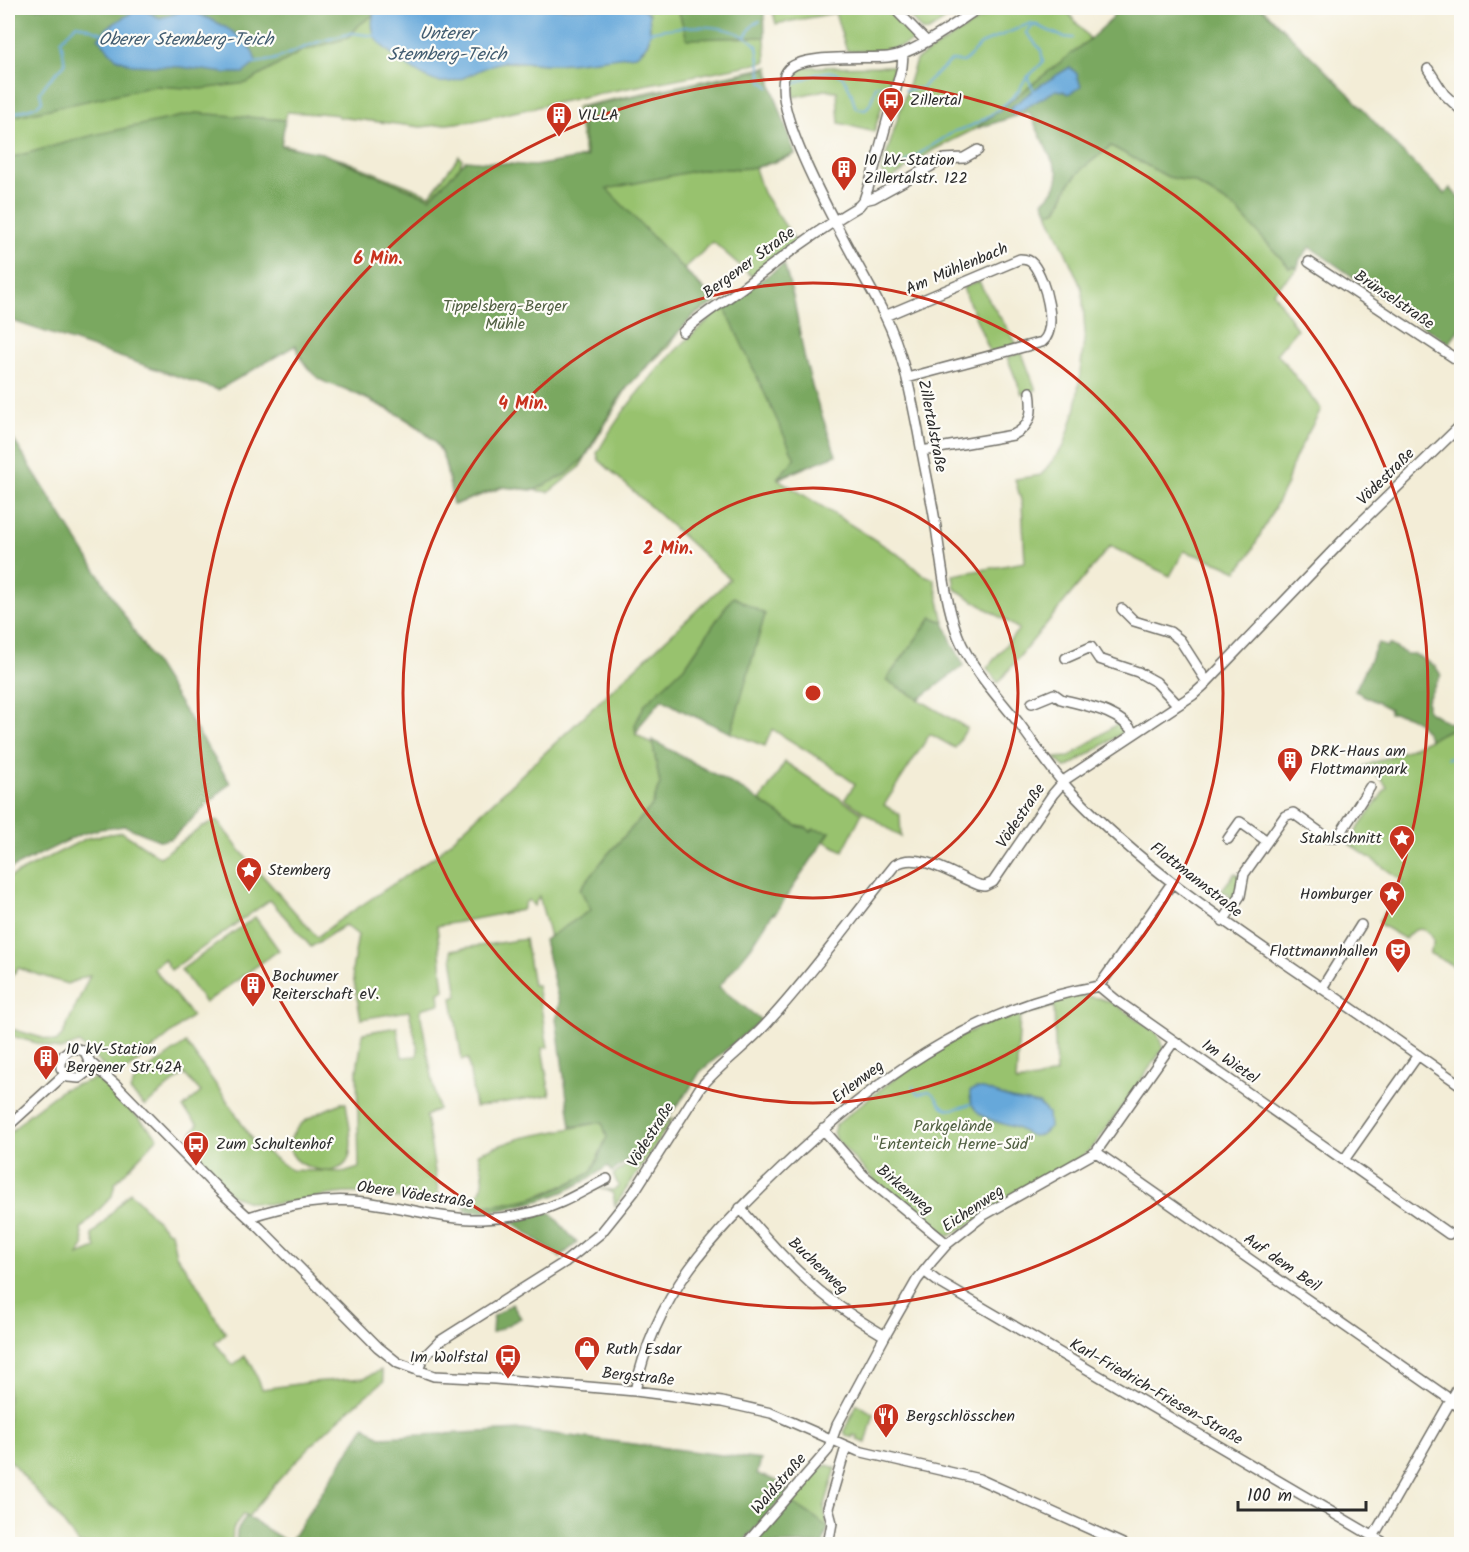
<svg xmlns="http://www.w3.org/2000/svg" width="1469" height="1552" viewBox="0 0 1469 1552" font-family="Kalam,sans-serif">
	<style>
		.green { fill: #98c26e; stroke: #62764c; stroke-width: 1.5; fill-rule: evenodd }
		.forest { fill: #7aa861; stroke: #526a46; stroke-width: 1.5 }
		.water { fill: #66a8da; stroke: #486a82; stroke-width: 1.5 }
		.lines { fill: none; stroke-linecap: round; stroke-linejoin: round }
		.stream { stroke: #66a8da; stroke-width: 2 }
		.minor-casing { stroke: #716f67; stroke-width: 12 }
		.minor { stroke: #fff; stroke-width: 9 }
		.ring { fill: none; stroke: #c8321e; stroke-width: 3 }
		.labels { text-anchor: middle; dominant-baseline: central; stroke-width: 4.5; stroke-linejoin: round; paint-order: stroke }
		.poi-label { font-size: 16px; fill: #2b2b2b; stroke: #fdfcf7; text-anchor: start }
		.street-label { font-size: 16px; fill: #2b2b2b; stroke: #fdfcf7 }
		.park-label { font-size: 16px; fill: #516042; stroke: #fdfcf7 }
		.water-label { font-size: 18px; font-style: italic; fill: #435d71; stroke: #fdfcf7 }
		.centre { fill: #c8321e; stroke: #fdfcf7; stroke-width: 3 }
		.ring-label { font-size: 18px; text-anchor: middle; font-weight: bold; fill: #c8321e; stroke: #fdfcf7; stroke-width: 4.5; stroke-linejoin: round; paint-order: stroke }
	</style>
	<rect width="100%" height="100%" fill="#fdfcf7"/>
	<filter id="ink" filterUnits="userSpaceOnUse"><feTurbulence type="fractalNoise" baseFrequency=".0167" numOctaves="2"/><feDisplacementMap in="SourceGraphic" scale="12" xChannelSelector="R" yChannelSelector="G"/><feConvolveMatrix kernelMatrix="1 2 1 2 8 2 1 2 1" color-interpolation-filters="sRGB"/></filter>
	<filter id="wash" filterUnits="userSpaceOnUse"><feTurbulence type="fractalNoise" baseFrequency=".008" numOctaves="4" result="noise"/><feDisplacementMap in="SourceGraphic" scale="24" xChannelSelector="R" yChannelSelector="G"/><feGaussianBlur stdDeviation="1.35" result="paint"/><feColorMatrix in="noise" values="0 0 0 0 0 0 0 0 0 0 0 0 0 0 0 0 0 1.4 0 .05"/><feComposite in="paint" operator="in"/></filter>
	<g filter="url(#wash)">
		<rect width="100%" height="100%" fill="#f3edd7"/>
		<!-- green -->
		<path class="green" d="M 8,8 L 348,38 L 359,25 L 373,15 L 374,35 L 392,55 L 439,82 L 458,80 L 481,67 L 501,62 L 554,64 L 644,50 C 652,39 650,27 649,14 L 641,8 L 678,9 L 688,38 L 765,37 L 766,62 L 597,94 L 473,121 L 421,127 L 338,117 L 338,115 L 319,113 L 317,114 L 287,112 L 285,120 L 262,118 L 264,145 L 285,145 L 343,160 L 430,195 L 459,156 L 462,159 L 460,166 L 460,173 C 499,172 549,170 585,156 L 576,107 L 769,67 L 772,89 L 792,156 L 763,166 L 700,170 L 755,168 L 763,193 L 797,243 L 752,276 L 713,242 L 684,269 L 716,302 L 696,314 L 683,325 L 669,346 L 630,383 L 579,468 L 549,492 L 504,487 L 454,505 L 443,454 L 434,441 L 415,425 L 399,415 L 344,388 L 323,381 L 299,357 L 296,340 L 8,314 Z
			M 772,8 L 890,8 L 915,35 L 915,39 C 896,53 870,51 847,51 L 835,13 L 776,24 Z
			M 921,8 L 965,8 L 927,32 L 922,31 L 907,13 Z
			M 998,8 L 1064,8 L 1090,39 L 975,129 L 935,149 L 888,181 L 885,175 L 881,172 L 916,60 Z
			M 894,66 L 874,132 L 839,123 L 837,91 L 825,90 L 794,97 L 792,73 L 801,67 Z
			M 1111,146 L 1168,177 L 1194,182 L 1236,209 L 1289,267 L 1294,266 L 1297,269 L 1273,292 L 1297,329 L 1277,353 L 1321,409 C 1309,433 1292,457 1287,484 L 1249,556 L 1237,571 L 1222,564 L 1184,551 L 1170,576 L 1110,546 L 998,683 L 987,668 L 1019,629 L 955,589 L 953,575 L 1025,562 L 1022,504 L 1015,479 L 1041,475 L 1064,446 L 1076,407 L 1085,332 L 1082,289 L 1048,213 L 1058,210 L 1069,184 L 1082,169 Z
			M 979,281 C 989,304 1006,323 1017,345 L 990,352 L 963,288 Z
			M 743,292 L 813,464 L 778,479 L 904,558 L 920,573 L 934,579 L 944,622 L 932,617 L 886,680 L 967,728 L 955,748 L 930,734 L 884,805 L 900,815 L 901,837 L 845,799 L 855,784 L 822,760 L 772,729 L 765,746 L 731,733 L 765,614 L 729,602 L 687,664 L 635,725 L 636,734 L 653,745 L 660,784 L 652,806 L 607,855 L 591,910 L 550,937 L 539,896 L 534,906 L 529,900 L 525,903 L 522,910 L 437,926 L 444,990 L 439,992 L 440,1004 L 423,1008 L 420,1011 L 438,1109 L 426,1116 L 440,1203 C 411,1201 381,1194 353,1193 C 313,1192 264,1219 228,1192 C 214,1181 197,1159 184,1145 L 198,1124 L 183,1108 L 201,1092 L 184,1074 L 145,1106 L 130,1091 L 136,1078 L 186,1043 L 224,1096 L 254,1143 L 291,1170 L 346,1172 L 359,1168 L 357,1070 L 363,1033 L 397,1027 L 402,1057 L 417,1056 L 418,1050 L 409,1011 L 361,1019 L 352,971 L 358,935 L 345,925 L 311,947 L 270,900 L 171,970 L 164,959 L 153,968 L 192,1016 L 126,1071 L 114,1076 L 79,1043 L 61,1050 L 8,1035 L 8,1028 L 56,1042 L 62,1036 L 90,975 L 67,984 L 18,968 L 8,981 L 8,878 L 87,838 L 122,832 L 160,857 L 202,827 L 217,820 L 238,848 L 317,937 L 338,921 L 435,856 L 730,579 L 599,460 L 597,453 C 633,388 684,337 743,292 Z
			M 1022,353 L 1036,390 L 1022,394 L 1007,357 Z
			M 1118,723 L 1124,728 L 1124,732 L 1070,766 L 1065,768 L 1055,758 L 1069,757 Z
			M 1461,724 L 1461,970 L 1429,953 L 1433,945 L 1433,939 C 1426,925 1413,927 1405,939 L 1381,925 L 1379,921 L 1403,881 L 1348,843 L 1387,787 L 1382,780 L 1364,766 L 1405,751 Z
			M 785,762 L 862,813 L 843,851 L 824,841 L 830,832 L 811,832 L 806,828 L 797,826 L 789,821 L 760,801 Z
			M 1235,873 L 1240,876 L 1236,894 L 1229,904 L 1225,901 L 1230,895 L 1226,892 L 1221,899 L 1217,896 Z
			M 255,917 L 279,950 L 205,1003 L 181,970 Z
			M 525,939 L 533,985 L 537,985 L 548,1047 L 542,1048 L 550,1095 L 475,1107 L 468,1059 L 462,1060 L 452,998 L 458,996 L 451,950 Z
			M 1074,995 L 1099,998 L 1115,1004 L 1158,1034 L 1163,1049 L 1093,1147 L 1084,1155 L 950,1236 L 941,1234 L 875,1181 L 835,1138 L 833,1132 L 836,1125 C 889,1081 946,1038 1011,1013 C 1031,1005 1053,1001 1074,995 ZM 1054,1006 L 1056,1073 L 1036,1079 L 1016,1082 L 1020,1017 Z
			M 97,1078 L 158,1137 L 115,1183 L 112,1196 L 81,1229 L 84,1246 L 78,1255 L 96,1248 L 92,1235 L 130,1192 L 167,1231 L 171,1232 L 176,1255 L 198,1285 L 218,1322 L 226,1333 L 215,1343 L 233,1365 L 245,1356 L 252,1365 L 262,1389 L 312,1382 L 364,1378 L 381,1370 L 384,1381 C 333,1421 288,1466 248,1517 L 243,1514 L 233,1529 L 232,1544 L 79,1544 L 56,1514 L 8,1458 L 8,1135 L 27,1116 L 63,1089 Z
			M 341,1103 L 346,1103 C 348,1118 356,1149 346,1163 C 332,1182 264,1162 300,1125 C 311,1115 328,1109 341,1103 Z
			M 671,1118 L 673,1118 L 615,1206 L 613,1194 L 607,1190 L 600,1189 L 614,1190 L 619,1186 L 613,1175 L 632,1161 Z
			M 603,1122 L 607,1137 L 591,1172 L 578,1180 L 532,1198 L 498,1205 L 468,1206 C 471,1201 477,1197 480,1191 C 487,1180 481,1165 478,1153 L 521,1138 Z
			M 857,1404 L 874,1414 L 866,1443 L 857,1440 L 858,1437 L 853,1435 L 852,1438 L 846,1435 L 844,1431 Z
			M 827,1465 L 836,1468 L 824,1508 L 828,1528 L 816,1518 L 791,1502 L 821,1468 Z"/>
		<!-- forest -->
		<path class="forest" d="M 8,8 L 376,8 L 373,15 L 359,25 L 348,38 L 302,51 L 247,83 L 201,89 L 155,86 L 8,118 Z
			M 662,8 L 764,8 L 765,37 L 687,39 L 678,9 Z
			M 1115,8 L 1262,8 L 1347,92 L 1397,147 L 1445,194 L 1450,188 L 1461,200 L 1461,326 L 1449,344 L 1310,247 L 1300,259 L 1297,269 L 1294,266 L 1290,268 L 1236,209 L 1194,182 L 1168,177 L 1111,146 L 1082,169 L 1069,184 L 1057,210 L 1048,213 L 1043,201 C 1052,195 1058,184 1058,173 L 1029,112 L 975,129 L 1090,39 L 1112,19 Z
			M 766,69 L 795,154 L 754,168 L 699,170 L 607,189 L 716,303 L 696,313 L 621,394 L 584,458 L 567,474 L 535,490 L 501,487 L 453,505 C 449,484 448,456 433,440 C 416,420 369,399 345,389 C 338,386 329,385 323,381 C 310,374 299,358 296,345 L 218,390 L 13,321 L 8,321 L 8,145 L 13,157 L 94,135 L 196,113 L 285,120 L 281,146 L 322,153 L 430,198 L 466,160 L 534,166 L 587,157 L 580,108 Z
			M 784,264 L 794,300 L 804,356 L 814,393 L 836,455 L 777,478 L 795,459 L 724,306 Z
			M 8,431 L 230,783 L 172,838 L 161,841 L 125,826 L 100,829 L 79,835 L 8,870 Z
			M 734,597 L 765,614 L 731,733 L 683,711 L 662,699 L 641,724 L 636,734 L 635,725 L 645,704 L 687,664 L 729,602 Z
			M 932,617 L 944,622 L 952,643 L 964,665 L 919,699 L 886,680 Z
			M 1378,643 L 1387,647 L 1389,644 L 1406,654 L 1414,654 L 1435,666 L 1441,675 L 1427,700 L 1427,710 L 1448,723 L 1461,720 L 1461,724 L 1430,739 C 1420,721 1410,713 1389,713 L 1390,709 L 1355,691 Z
			M 652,740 L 743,790 L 797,826 L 807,828 L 811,832 L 813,829 L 830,832 L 775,914 L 773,913 L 751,947 L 719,987 L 761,1020 L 700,1072 L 689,1090 L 668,1117 L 629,1159 L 612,1172 L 608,1166 C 575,1189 552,1199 513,1207 C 497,1211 482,1214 466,1211 L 464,1206 C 503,1207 542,1199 576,1180 C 581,1178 588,1175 592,1171 C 598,1161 602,1147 607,1137 L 602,1122 L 571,1127 L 556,1018 L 559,1003 L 544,940 L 591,910 L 580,889 L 607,855 L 652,806 L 660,784 Z
			M 550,1212 L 577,1243 L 560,1257 L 512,1222 Z
			M 512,1304 L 521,1318 L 492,1333 L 493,1317 Z
			M 365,1426 L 380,1437 L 522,1430 L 761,1460 L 757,1474 L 777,1481 L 788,1492 L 741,1544 L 236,1544 L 237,1531 L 246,1516 L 289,1543 Z
			M 791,1502 L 816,1518 L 828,1528 L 823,1544 L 751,1544 Z"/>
		<!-- water -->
		<path class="water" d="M 139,8 L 160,18 L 177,13 L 184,8 C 208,18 252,34 256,63 L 243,73 L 225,73 L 180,67 L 132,65 L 116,58 L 98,38 L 108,27 Z
			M 376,8 L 641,8 L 649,14 C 650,32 653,44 636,55 C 609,58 581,63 554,64 C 535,65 513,58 495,64 C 477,69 459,85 439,82 C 425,80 378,48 374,34 C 371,26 372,15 376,8 Z
			M 1070,67 L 1077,74 L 1081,87 L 1068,94 L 1063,91 L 1056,90 L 1013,115 L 1010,108 L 1039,86 Z
			M 976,1089 L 984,1089 L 1011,1099 L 1039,1104 L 1048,1113 L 1049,1127 C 1046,1132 1040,1136 1033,1136 C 1028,1135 1021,1130 1016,1128 C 996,1121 968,1118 970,1091 Z"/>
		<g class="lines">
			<!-- stream -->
			<path class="stream" d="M 773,8 L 773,9
				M 648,32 C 681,26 731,19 757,46 L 762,81 L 769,87
				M 745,36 L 754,24 L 760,21
				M 255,63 L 273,60 L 318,42 L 352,33 L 375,36
				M 1027,77 L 1034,90
				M 794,84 C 815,74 839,60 850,90 C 853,96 853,102 856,108 L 865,110 L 870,104 L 876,86 L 887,85
				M 905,90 L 922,88 C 930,77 941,71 951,61 L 964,62 L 981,44 L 1031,23 L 1063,37 L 1073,38
				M 8,115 L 37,106 L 42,101 L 40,92 L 48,81 L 65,64 L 61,40 L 77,24 L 105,34
				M 892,171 L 955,131 C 976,127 1005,107 1019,90 C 1022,86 1023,81 1027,78 C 1032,71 1039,69 1043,61 L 1041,50 L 1026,32 L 1033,26 L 1039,25
				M 1448,758 L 1462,755
				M 913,1087 L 916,1093 L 919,1094 L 929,1091 C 934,1094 936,1097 939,1102 C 947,1115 959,1107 971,1104"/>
		</g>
	</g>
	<g filter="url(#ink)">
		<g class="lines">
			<!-- minor casing -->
			<g class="minor-casing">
				<path id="minor" d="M 894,8 L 926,41
					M 979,8 C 955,23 915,54 888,57 C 866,59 799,53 787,71 C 761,106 866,276 885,316 C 903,352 910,391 918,431 C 924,465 932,499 937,534 C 942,568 946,604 958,636 C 971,668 997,696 1018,722 C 1036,746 1052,772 1073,794 C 1145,870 1234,928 1320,987 C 1368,1019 1414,1053 1462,1086
					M 1428,69 L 1444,94 L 1462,111
					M 864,200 L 873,198 L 944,159 L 964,158 L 978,150
					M 1309,262 L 1462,363
					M 885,316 L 1020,259 C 1025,259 1030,260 1033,264 C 1045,279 1059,329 1042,342 L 907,378
					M 683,332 C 701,315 722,303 742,288 C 780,259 818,230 859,206 L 864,200 L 872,176 L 902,67 L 903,55
					M 922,451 L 1013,435 C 1032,426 1033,411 1030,392
					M 1122,609 L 1134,621 L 1170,632 L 1180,640 L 1207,682
					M 1066,658 L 1091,647 L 1099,659 L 1138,672 L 1156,682 L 1178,705
					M 1032,703 L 1054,694 L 1061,699 C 1086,706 1118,710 1134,733
					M 1228,839 L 1240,822 L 1267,841
					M 1223,921 L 1240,896 L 1244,874 L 1285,816 L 1293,813 L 1328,838 L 1338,837 L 1370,787
					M 1099,986 L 1116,1000 L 1449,1234
					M 1322,988 L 1361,925
					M 90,1062 L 116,1085 L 221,1192 L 260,1228 L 378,1347 L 398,1363 L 434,1376 L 495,1379 L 635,1391 L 722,1402 L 771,1413 L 858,1451 L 979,1479 L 1123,1544
					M 87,1072 L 90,1062 L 85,1052 C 72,1044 60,1052 61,1068 L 68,1077 L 79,1078 L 87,1072 L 100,1070
					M 8,1126 L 65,1074
					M 823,1129 L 863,1175 L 947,1244
					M 1096,1152 L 1451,1400 L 1462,1410
					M 1344,1160 L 1418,1055
					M 740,1208 C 760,1231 780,1255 803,1276 C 827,1300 856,1319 885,1336
					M 249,1217 C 287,1205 325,1197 365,1202 C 405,1207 442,1220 483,1219 C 510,1218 538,1213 562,1202 C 578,1195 592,1186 607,1179
					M 924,1271 L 937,1281 L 1386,1544
					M 418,1371 L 422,1359 L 440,1341 L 565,1262 L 601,1233 L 634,1192 L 700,1088 C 721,1063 748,1045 769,1021 C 814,972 853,917 895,865 C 917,849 956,877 979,885 L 985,886 L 993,882 L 1053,794 L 1066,779 L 1193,695 L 1203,686 L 1348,535 L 1462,424
					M 635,1391 C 655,1295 711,1236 779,1171 C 871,1082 971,1008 1099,986 L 1172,883
					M 829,1539 L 832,1523 L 828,1508 L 846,1447
					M 746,1544 L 828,1450 L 837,1425 L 885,1336 L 917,1280 L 933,1260 L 947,1244 L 984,1215 L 1096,1152 L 1174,1041
					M 1369,1544 L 1462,1381"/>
			</g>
			<!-- minor -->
			<use href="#minor" class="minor"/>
		</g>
	</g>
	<!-- distance rings -->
	<g class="ring">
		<circle cx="813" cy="693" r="205"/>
		<circle cx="813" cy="693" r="410"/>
		<circle cx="813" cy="693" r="615"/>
	</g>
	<!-- icons -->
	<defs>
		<g id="bus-pin" transform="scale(1.35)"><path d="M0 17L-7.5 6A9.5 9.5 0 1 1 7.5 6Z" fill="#c8321e" stroke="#fdfcf7"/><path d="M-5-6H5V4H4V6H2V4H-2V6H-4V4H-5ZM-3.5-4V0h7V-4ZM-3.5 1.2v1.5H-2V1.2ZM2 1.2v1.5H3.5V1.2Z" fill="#fff"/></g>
		<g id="building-pin" transform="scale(1.35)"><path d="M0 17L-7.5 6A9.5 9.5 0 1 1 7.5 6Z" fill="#c8321e" stroke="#fdfcf7"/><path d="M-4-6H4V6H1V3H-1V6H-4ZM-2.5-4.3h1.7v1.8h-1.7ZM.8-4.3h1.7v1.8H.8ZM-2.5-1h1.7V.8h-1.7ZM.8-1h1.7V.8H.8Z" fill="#fff"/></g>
		<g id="sight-pin" transform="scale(1.35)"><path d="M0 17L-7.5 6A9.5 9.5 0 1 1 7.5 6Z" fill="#c8321e" stroke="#fdfcf7"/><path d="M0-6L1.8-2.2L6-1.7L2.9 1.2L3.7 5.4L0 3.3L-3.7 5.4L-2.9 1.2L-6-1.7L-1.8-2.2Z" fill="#fff"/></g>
		<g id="theatre-pin" transform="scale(1.35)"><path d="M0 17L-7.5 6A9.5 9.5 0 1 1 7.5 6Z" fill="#c8321e" stroke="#fdfcf7"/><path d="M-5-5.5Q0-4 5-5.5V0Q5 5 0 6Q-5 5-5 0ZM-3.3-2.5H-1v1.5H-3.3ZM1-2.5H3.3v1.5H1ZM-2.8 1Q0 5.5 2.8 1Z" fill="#fff"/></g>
		<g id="shop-pin" transform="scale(1.35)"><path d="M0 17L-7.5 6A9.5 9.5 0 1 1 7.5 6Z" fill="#c8321e" stroke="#fdfcf7"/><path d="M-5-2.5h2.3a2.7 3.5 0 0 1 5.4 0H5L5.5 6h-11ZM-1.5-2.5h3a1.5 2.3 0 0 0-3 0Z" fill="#fff"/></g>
		<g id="restaurant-pin" transform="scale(1.35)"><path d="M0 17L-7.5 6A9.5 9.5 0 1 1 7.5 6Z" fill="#c8321e" stroke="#fdfcf7"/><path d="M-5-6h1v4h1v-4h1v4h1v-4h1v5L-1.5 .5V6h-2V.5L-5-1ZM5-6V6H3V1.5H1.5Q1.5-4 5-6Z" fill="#fff"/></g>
	</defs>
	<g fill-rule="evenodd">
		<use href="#bus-pin" x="891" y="100"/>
		<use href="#building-pin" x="559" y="115"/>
		<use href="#building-pin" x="844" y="169"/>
		<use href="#building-pin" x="1290" y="760"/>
		<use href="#sight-pin" x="1402" y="838"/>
		<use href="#sight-pin" x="249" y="870"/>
		<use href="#sight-pin" x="1392" y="894"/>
		<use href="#theatre-pin" x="1398" y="951"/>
		<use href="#building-pin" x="253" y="985"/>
		<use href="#building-pin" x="46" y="1058"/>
		<use href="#bus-pin" x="196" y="1144"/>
		<use href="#shop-pin" x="587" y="1349"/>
		<use href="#bus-pin" x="508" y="1357"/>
		<use href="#restaurant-pin" x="886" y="1416"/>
	</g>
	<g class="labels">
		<!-- poi labels -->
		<g class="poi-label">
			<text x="910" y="100">Zillertal</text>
			<text x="578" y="115">VILLA</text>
			<text x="864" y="160">10 kV-Station<tspan x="864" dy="18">Zillertalstr. 122</tspan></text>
			<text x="1310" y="751">DRK-Haus am<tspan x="1310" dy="18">Flottmannpark</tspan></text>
			<text x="1382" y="838" text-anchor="end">Stahlschnitt</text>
			<text x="268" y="870">Stemberg</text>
			<text x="1372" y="894" text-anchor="end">Homburger</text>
			<text x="1378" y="951" text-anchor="end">Flottmannhallen</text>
			<text x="272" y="976">Bochumer<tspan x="272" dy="18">Reiterschaft eV.</tspan></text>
			<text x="66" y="1049">10 kV-Station<tspan x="66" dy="18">Bergener Str.42A</tspan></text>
			<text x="216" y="1144">Zum Schultenhof</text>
			<text x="606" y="1349">Ruth Esdar</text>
			<text x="488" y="1357" text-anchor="end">Im Wolfstal</text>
			<text x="906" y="1416">Bergschlösschen</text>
		</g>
		<!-- street labels -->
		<g class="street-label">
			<text transform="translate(749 263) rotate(-36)">Bergener Straße</text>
			<text transform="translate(957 269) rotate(-23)">Am Mühlenbach</text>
			<text transform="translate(1394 300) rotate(34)">Brünselstraße</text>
			<text transform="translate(932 426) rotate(79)">Zillertalstraße</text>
			<text transform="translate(1386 477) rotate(-45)">Vödestraße</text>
			<text transform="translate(1021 816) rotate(-56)">Vödestraße</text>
			<text transform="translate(1196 880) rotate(38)">Flottmannstraße</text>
			<text transform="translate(1230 1062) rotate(35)">Im Wietel</text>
			<text transform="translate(858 1082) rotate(-37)">Erlenweg</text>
			<text transform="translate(651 1135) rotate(-58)">Vödestraße</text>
			<text transform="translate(905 1190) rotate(40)">Birkenweg</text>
			<text transform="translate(415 1195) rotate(8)">Obere Vödestraße</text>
			<text transform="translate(973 1209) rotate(-34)">Eichenweg</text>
			<text transform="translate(1282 1263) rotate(35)">Auf dem Beil</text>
			<text transform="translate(818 1266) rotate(43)">Buchenweg</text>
			<text transform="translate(638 1377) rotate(6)">Bergstraße</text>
			<text transform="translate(1156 1392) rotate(30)">Karl-Friedrich-Friesen-Straße</text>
			<text transform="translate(779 1484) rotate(-49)">Waldstraße</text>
		</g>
		<!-- park labels -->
		<g class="park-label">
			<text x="505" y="306">Tippelsberg-Berger<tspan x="505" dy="18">Mühle</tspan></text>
			<text x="953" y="1126">Parkgelände<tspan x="953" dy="18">"Ententeich Herne-Süd"</tspan></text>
		</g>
		<!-- water labels -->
		<g class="water-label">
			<text x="447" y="34">Unterer<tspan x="447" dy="21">Stemberg-Teich</tspan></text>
			<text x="186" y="40">Oberer Stemberg-Teich</text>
		</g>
	</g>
	<circle cx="813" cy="693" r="9" class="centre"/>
	<g class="ring-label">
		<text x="378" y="264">6 Min.</text>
		<text x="523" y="409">4 Min.</text>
		<text x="668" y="554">2 Min.</text>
	</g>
	<!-- margin -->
	<rect width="1469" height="1552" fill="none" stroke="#fdfcf7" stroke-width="30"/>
	<!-- scale -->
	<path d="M1238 1501v9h128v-9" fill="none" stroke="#2b2b2b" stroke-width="3"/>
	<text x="1247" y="1501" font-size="18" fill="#2b2b2b" stroke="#fdfcf7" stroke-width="4.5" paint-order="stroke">100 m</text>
</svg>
